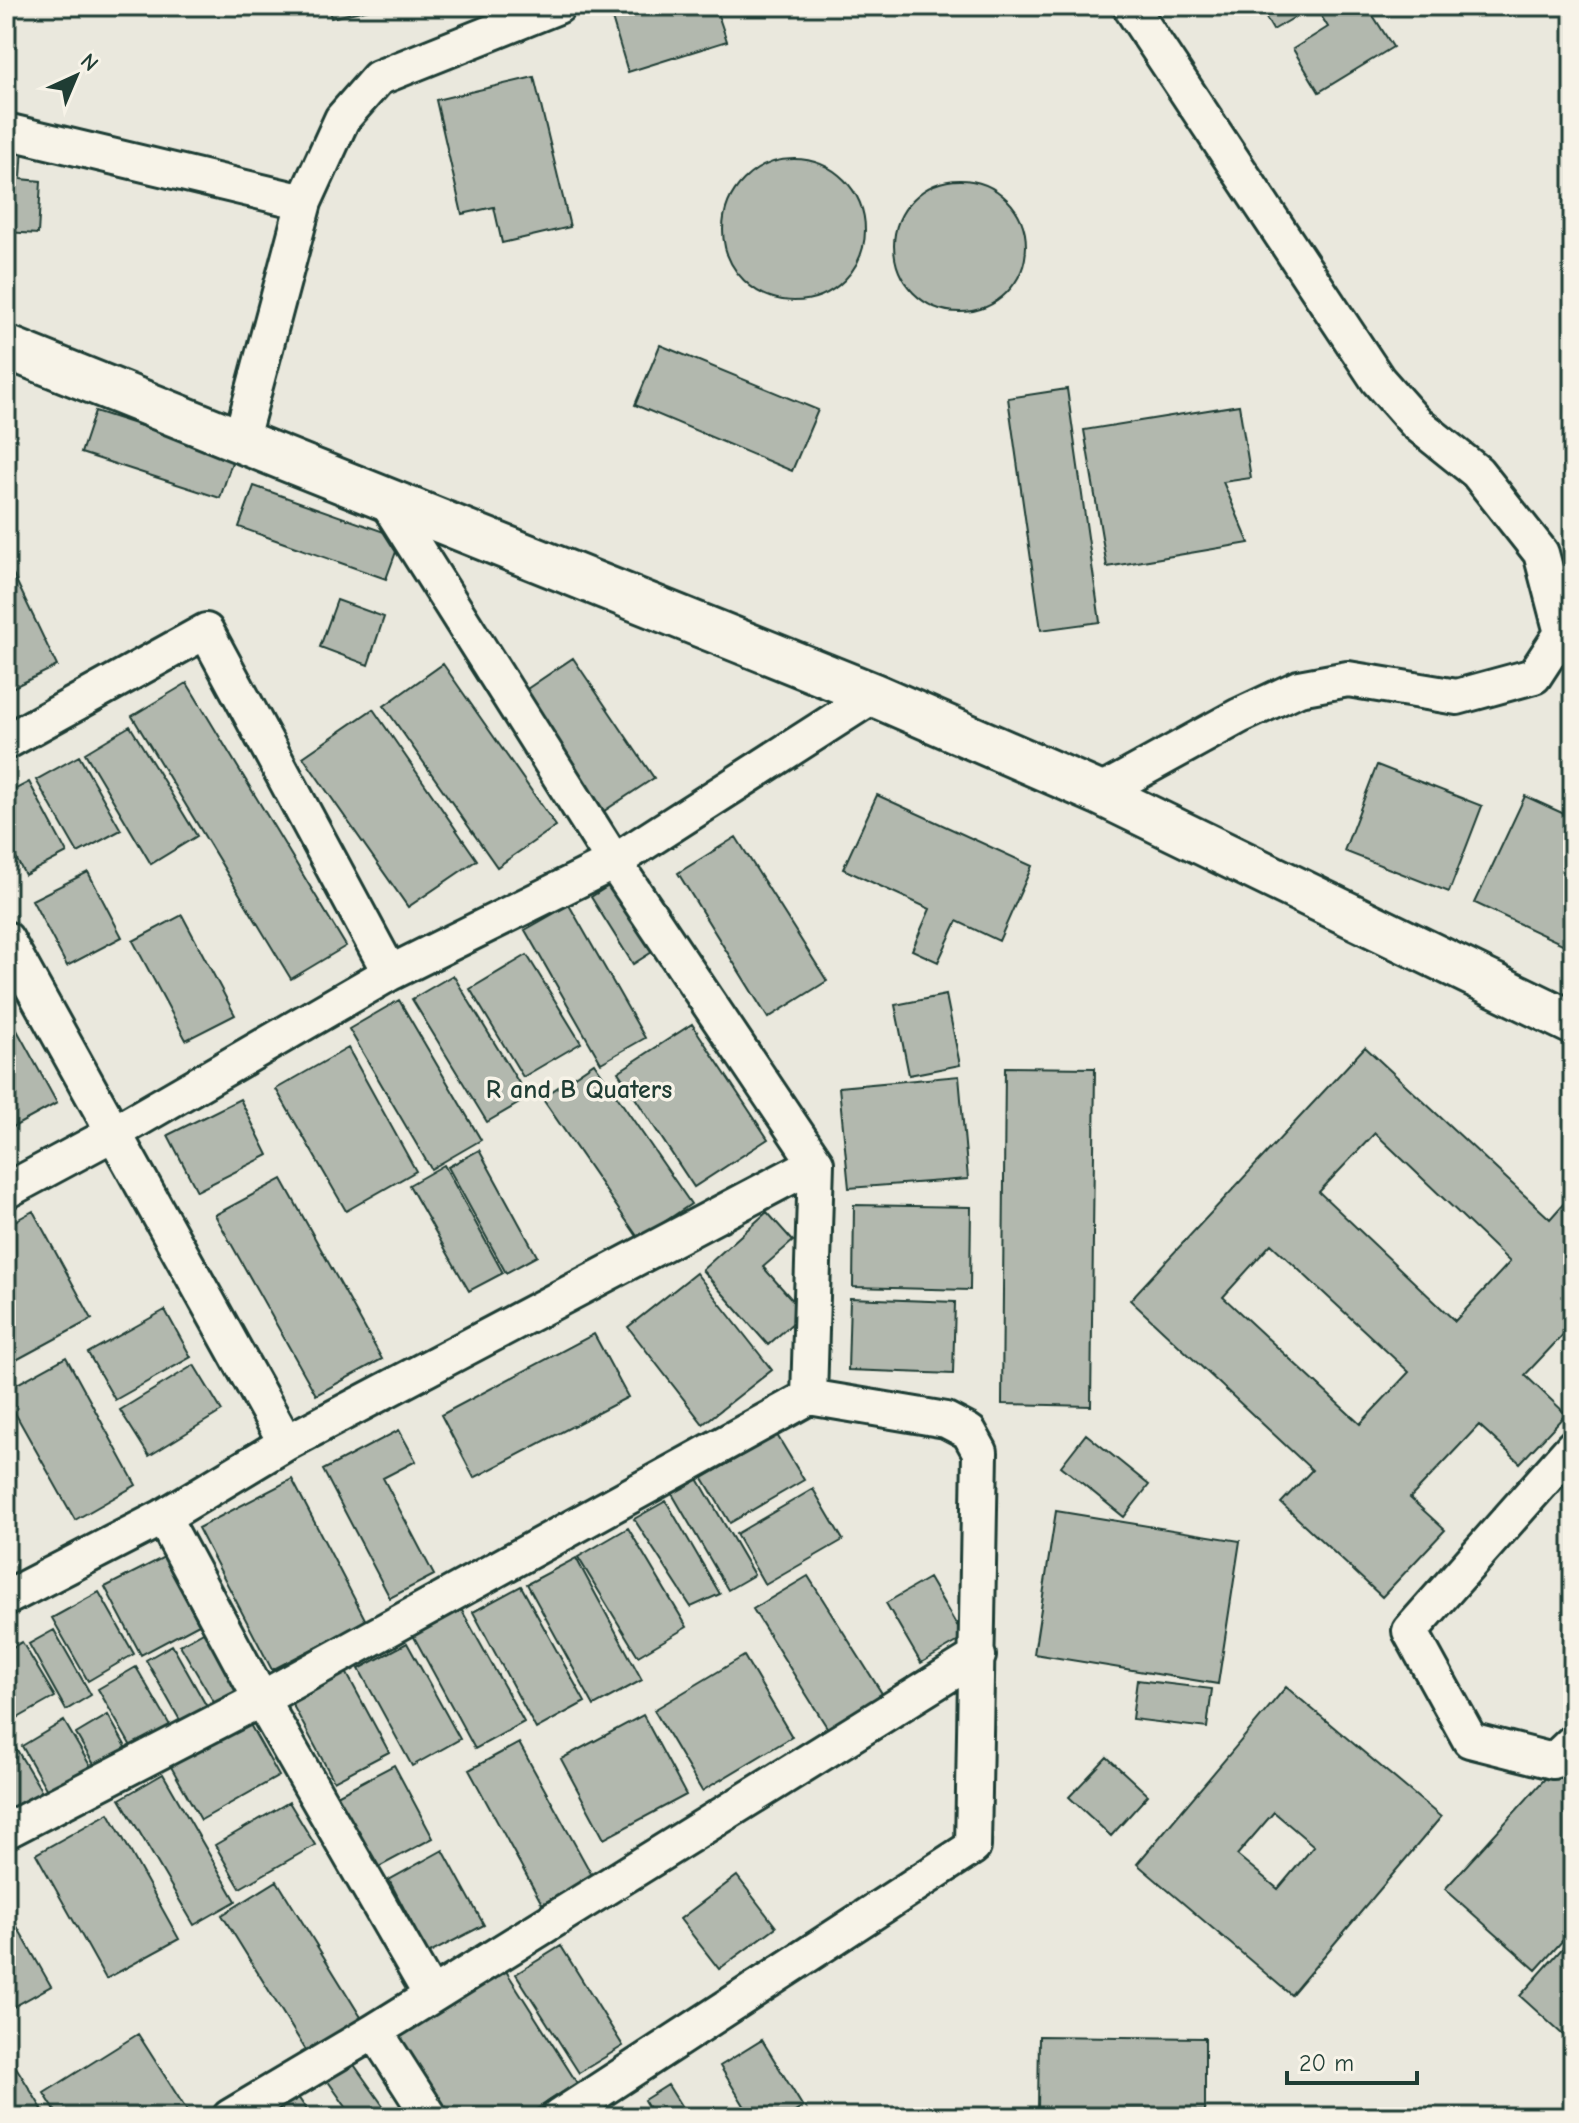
<svg xmlns="http://www.w3.org/2000/svg" width="1579" height="2123" viewBox="0 0 1579 2123" font-family="'Comic Neue',sans-serif">
	<style>
		.building { fill: #b2b8ae; stroke: #1f3d34; stroke-width: 2; fill-rule: evenodd }
		.lines { fill: none; stroke-linecap: round; stroke-linejoin: round }
		.minor-casing { stroke: #1f3d34; stroke-width: 40 }
		.tertiary-casing { stroke: #1f3d34; stroke-width: 48 }
		.minor { stroke: #f7f3e8; stroke-width: 34 }
		.tertiary { stroke: #f7f3e8; stroke-width: 42 }
		.labels { text-anchor: middle; dominant-baseline: central; stroke-width: 7; stroke-linejoin: round; paint-order: stroke }
		.neighbourhood-label { font-size: 26px; font-weight: bold; fill: #1f3d34; stroke: #f7f3e8 }
	</style>
	<rect width="100%" height="100%" fill="#eae8dd"/>
	<filter id="ink" filterUnits="userSpaceOnUse"><feTurbulence type="fractalNoise" baseFrequency=".0125" numOctaves="2"/><feDisplacementMap in="SourceGraphic" scale="16" xChannelSelector="R" yChannelSelector="G"/><feConvolveMatrix kernelMatrix="1 2 1 2 8 2 1 2 1" color-interpolation-filters="sRGB"/></filter>
	<g filter="url(#ink)">
		<!-- building -->
		<path class="building" d="M 328,6 L 382,6 L 331,18 Z
			M 641,6 L 715,6 L 727,41 L 628,72 L 611,15 Z
			M 1259,6 L 1314,6 L 1273,30 Z
			M 1315,6 L 1367,6 L 1393,47 L 1319,92 L 1293,49 L 1328,27 Z
			M 534,77 L 570,227 L 502,243 L 494,207 L 462,214 L 436,100 Z
			M 6,144 L 23,146 L 21,179 L 41,181 L 38,234 L 6,232 Z
			M723 230a71 71 0 1 1 142 0a71 71 0 1 1-142 0Z
			M894 246a66 66 0 1 1 132 0a66 66 0 1 1-132 0Z
			M 660,345 L 818,410 L 792,471 L 635,405 Z
			M 1067,389 L 1100,622 L 1041,630 L 1008,398 Z
			M 1239,405 L 1251,478 L 1223,482 L 1249,543 L 1107,567 L 1084,430 Z
			M 95,411 L 234,456 L 220,498 L 81,453 Z
			M 254,486 L 401,538 L 386,579 L 239,527 Z
			M 13,574 L 57,666 L 6,691 L 6,578 Z
			M 337,600 L 384,617 L 368,665 L 320,647 Z
			M 573,658 L 654,778 L 601,813 L 521,693 Z
			M 443,664 L 556,826 L 497,867 L 384,706 Z
			M 187,683 L 346,946 L 291,979 L 132,716 Z
			M 373,709 L 477,860 L 408,907 L 303,757 Z
			M 130,726 L 197,836 L 151,864 L 85,753 Z
			M 79,756 L 121,830 L 78,853 L 36,780 Z
			M 1377,765 L 1482,806 L 1449,892 L 1344,851 Z
			M 29,782 L 67,853 L 25,875 L 6,840 L 6,794 Z
			M 877,795 L 1032,866 L 999,941 L 957,921 L 938,962 L 912,950 L 930,909 L 843,869 Z
			M 1525,796 L 1573,818 L 1573,949 L 1475,903 Z
			M 736,837 L 827,981 L 768,1018 L 678,873 Z
			M 88,872 L 122,937 L 67,966 L 32,900 Z
			M 618,880 L 660,947 L 633,964 L 591,897 Z
			M 569,905 L 645,1038 L 601,1063 L 525,930 Z
			M 182,915 L 235,1015 L 186,1040 L 133,941 Z
			M 527,955 L 581,1043 L 523,1077 L 470,989 Z
			M 453,975 L 528,1098 L 487,1122 L 412,999 Z
			M 946,995 L 960,1065 L 909,1075 L 895,1005 Z
			M 399,1000 L 481,1140 L 431,1169 L 349,1029 Z
			M 6,1010 L 57,1103 L 6,1131 Z
			M 692,1024 L 768,1139 L 694,1187 L 618,1072 Z
			M 1365,1047 L 1550,1219 L 1573,1193 L 1573,1324 L 1525,1375 L 1566,1414 L 1520,1463 L 1479,1425 L 1410,1498 L 1445,1530 L 1382,1597 L 1281,1503 L 1312,1470 L 1130,1300 ZM 1375,1133 L 1510,1262 L 1455,1321 L 1319,1192 ZM 1271,1244 L 1409,1372 L 1360,1424 L 1223,1297 Z
			M 348,1048 L 416,1171 L 346,1211 L 276,1089 Z
			M 594,1063 L 691,1204 L 639,1239 L 542,1098 Z
			M 1005,1067 L 1095,1068 L 1091,1406 L 1002,1404 Z
			M 959,1076 L 968,1179 L 849,1188 L 839,1087 Z
			M 240,1099 L 268,1155 L 197,1191 L 168,1135 Z
			M 479,1150 L 537,1256 L 506,1273 L 448,1167 Z
			M 444,1165 L 503,1273 L 469,1291 L 409,1185 Z
			M 282,1179 L 382,1359 L 316,1395 L 215,1215 Z
			M 854,1205 L 971,1207 L 970,1290 L 853,1287 Z
			M 33,1211 L 92,1319 L 7,1365 L 6,1226 Z
			M 767,1212 L 793,1241 L 763,1267 L 804,1313 L 768,1345 L 702,1270 Z
			M 696,1273 L 772,1370 L 703,1424 L 628,1327 Z
			M 850,1298 L 955,1302 L 953,1374 L 848,1370 Z
			M 165,1310 L 191,1357 L 115,1400 L 88,1353 Z
			M 594,1334 L 628,1397 L 474,1478 L 441,1415 Z
			M 66,1357 L 136,1485 L 75,1520 L 6,1397 L 6,1390 Z
			M 194,1365 L 222,1411 L 149,1456 L 120,1410 Z
			M 399,1430 L 416,1461 L 383,1478 L 434,1575 L 390,1598 L 323,1470 Z
			M 1086,1434 L 1149,1485 L 1124,1517 L 1061,1466 Z
			M 777,1435 L 804,1480 L 730,1523 L 703,1478 Z
			M 697,1477 L 754,1575 L 728,1590 L 671,1492 Z
			M 292,1479 L 366,1621 L 272,1670 L 198,1528 Z
			M 813,1489 L 843,1540 L 765,1585 L 736,1534 Z
			M 666,1501 L 720,1594 L 691,1607 L 634,1519 Z
			M 1056,1511 L 1240,1541 L 1218,1684 L 1034,1654 Z
			M 628,1528 L 687,1627 L 638,1656 L 578,1557 Z
			M 164,1557 L 199,1624 L 141,1655 L 105,1587 Z
			M 576,1558 L 642,1680 L 594,1706 L 527,1584 Z
			M 808,1576 L 888,1703 L 833,1737 L 753,1609 Z
			M 929,1578 L 964,1638 L 921,1663 L 886,1603 Z
			M 521,1586 L 585,1702 L 536,1729 L 473,1612 Z
			M 99,1592 L 134,1654 L 88,1681 L 52,1618 Z
			M 456,1600 L 524,1722 L 475,1749 L 408,1626 Z
			M 54,1630 L 91,1695 L 66,1710 L 29,1644 Z
			M 207,1630 L 246,1695 L 219,1711 L 180,1645 Z
			M 22,1642 L 55,1697 L 16,1719 L 6,1702 L 6,1651 Z
			M 407,1643 L 460,1739 L 412,1766 L 359,1669 Z
			M 172,1645 L 207,1707 L 181,1722 L 146,1660 Z
			M 744,1656 L 792,1737 L 702,1791 L 654,1710 Z
			M 136,1667 L 171,1727 L 132,1748 L 98,1689 Z
			M 345,1670 L 389,1752 L 334,1781 L 290,1700 Z
			M 1137,1680 L 1212,1689 L 1207,1728 L 1132,1719 Z
			M 1286,1687 L 1441,1817 L 1291,1995 L 1137,1864 ZM 1274,1812 L 1314,1846 L 1278,1889 L 1237,1855 Z
			M 108,1715 L 130,1754 L 99,1773 L 76,1734 Z
			M 643,1715 L 686,1795 L 604,1839 L 561,1759 Z
			M 64,1721 L 92,1769 L 49,1794 L 22,1746 Z
			M 248,1721 L 279,1776 L 201,1820 L 170,1765 Z
			M 519,1743 L 593,1877 L 542,1904 L 469,1770 Z
			M 14,1745 L 44,1795 L 6,1818 L 6,1750 Z
			M 1107,1757 L 1148,1795 L 1111,1836 L 1069,1797 Z
			M 1561,1761 L 1573,1771 L 1573,1929 L 1536,1970 L 1445,1889 Z
			M 394,1765 L 433,1838 L 377,1868 L 337,1795 Z
			M 163,1774 L 236,1901 L 194,1925 L 120,1799 Z
			M 289,1802 L 315,1845 L 240,1888 L 215,1845 Z
			M 109,1813 L 179,1939 L 106,1979 L 36,1854 Z
			M 443,1850 L 484,1925 L 428,1954 L 389,1880 Z
			M 737,1876 L 776,1927 L 719,1969 L 680,1919 Z
			M 277,1881 L 367,2027 L 312,2060 L 222,1915 Z
			M 6,1907 L 51,1986 L 6,2011 Z
			M 1567,1943 L 1573,1949 L 1573,2044 L 1520,1996 Z
			M 561,1946 L 623,2046 L 579,2073 L 516,1974 Z
			M 499,1960 L 577,2083 L 524,2117 L 446,2117 L 390,2030 Z
			M 138,2034 L 191,2117 L 59,2117 L 44,2093 Z
			M 1039,2036 L 1205,2038 L 1205,2111 L 1038,2109 Z
			M 762,2040 L 803,2107 L 787,2117 L 751,2117 L 720,2066 Z
			M 6,2051 L 47,2117 L 6,2117 Z
			M 350,2059 L 391,2117 L 353,2117 L 325,2077 Z
			M 668,2085 L 688,2117 L 654,2117 L 644,2100 Z
			M 293,2090 L 312,2117 L 254,2117 Z"/>
		<g class="lines">
			<!-- minor casing -->
			<g class="minor-casing">
				<path id="minor" d="M 6,131 L 304,202
					M 240,442 L 304,202 L 342,119 L 378,78 L 558,6
					M 6,742 L 206,631 L 390,973
					M 1099,793 L 1239,716 L 1299,688 L 1348,679 L 1457,697 L 1534,676 L 1562,633 L 1541,553 L 1477,472 L 1416,423 L 1378,380 L 1130,6
					M 6,939 L 286,1443
					M 6,1191 L 114,1133 L 390,973 L 614,862 L 385,499
					M 1573,1447 L 1410,1631 L 1470,1740 L 1553,1761 L 1573,1742
					M 163,1517 L 261,1699 L 431,1995
					M 6,1598 L 163,1517 L 286,1443 L 816,1163
					M 6,1831 L 261,1699 L 809,1397 L 816,1163 L 614,862 L 874,695
					M 375,2031 L 430,2117
					M 230,2117 L 375,2031 L 978,1656
					M 559,2117 L 973,1847 L 980,1452 L 969,1432 L 946,1420 L 809,1397"/>
			</g>
			<!-- tertiary casing -->
			<g class="tertiary-casing">
				<path id="tertiary" d="M 6,347 L 874,695 L 1099,793 L 1573,1023"/>
			</g>
			<!-- minor -->
			<use href="#minor" class="minor"/>
			<!-- tertiary -->
			<use href="#tertiary" class="tertiary"/>
		</g>
	</g>
	<g class="labels">
		<!-- neighbourhood labels -->
		<g class="neighbourhood-label">
			<text x="579" y="1090">R and B Quaters</text>
		</g>
	</g>
	<!-- margin -->
	<rect width="1579" height="2123" fill="none" stroke="#f7f3e8" stroke-width="32"/>
	<rect x="16" y="16" width="1547" height="2091" fill="none" stroke="#1f3d34" stroke-width="3" filter="url(#ink)"/>
	<!-- north arrow -->
	<g transform="translate(76 76) rotate(44)" stroke="#f7f3e8" stroke-width="6" paint-order="stroke">
	<path d="M0-6L14 30L0 20L-14 30Z" fill="#1f3d34"/>
	<text y="-12" font-size="22" font-weight="bold" text-anchor="middle" fill="#1f3d34">N</text>
	</g>
	<!-- scale -->
	<path d="M1287 2071v12h130v-12" fill="none" stroke="#1f3d34" stroke-width="4"/>
	<text x="1299" y="2071" font-size="24" fill="#1f3d34" stroke="#f7f3e8" stroke-width="6" paint-order="stroke">20 m</text>
</svg>
